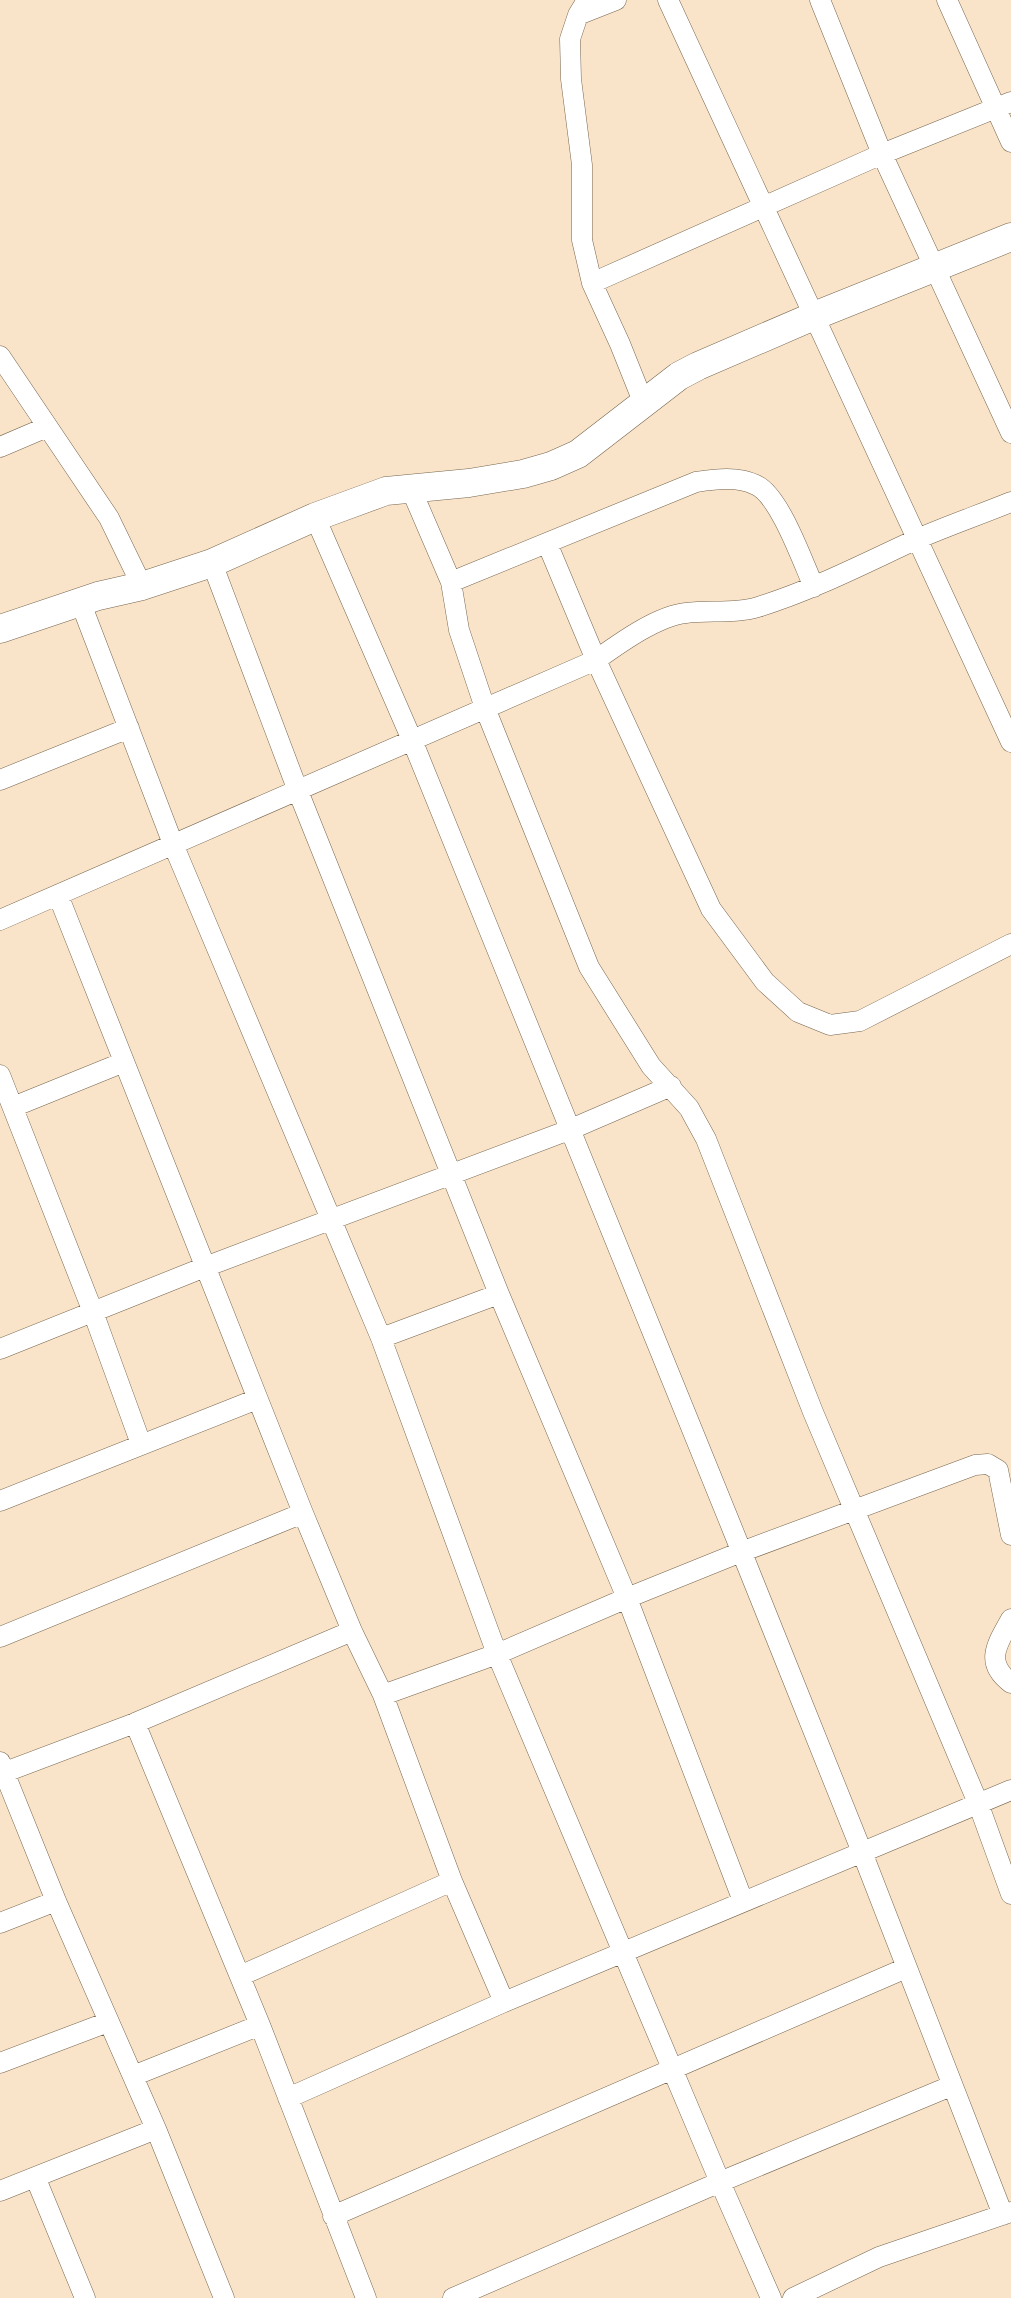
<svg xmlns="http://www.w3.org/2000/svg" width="1011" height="2298" viewBox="0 0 1011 2298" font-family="Literata,serif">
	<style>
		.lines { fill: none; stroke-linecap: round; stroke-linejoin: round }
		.street-casing { stroke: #77654d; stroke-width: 21 }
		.secondary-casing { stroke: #77654d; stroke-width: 29 }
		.street { stroke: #fff; stroke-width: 20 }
		.secondary { stroke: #fff; stroke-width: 28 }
	</style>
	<rect width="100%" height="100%" fill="#f9e4c9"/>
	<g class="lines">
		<!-- street casing -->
		<g class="street-casing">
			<path id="street" d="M 587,0 L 578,15 L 570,39 L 571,79 L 582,165 L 582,240 L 592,283 L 620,344 L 644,404
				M 668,0 L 1011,742
				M 820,0 L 882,154 L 1011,433
				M 947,0 L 1011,142
				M 578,15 L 616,0
				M 592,283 L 882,154 L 1011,102
				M 0,356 L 109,518 L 142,586
				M 0,447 L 47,427
				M 411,489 L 451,582 L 459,630 L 485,708 L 589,967 L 651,1066 L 689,1108 L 706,1139 L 813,1412 L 978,1803 L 1011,1894
				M 315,517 L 412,740 L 730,1523 L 862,1852 L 1003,2215
				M 547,543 L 596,660 L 711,909 L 765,982 L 798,1012 L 830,1025 L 860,1021 L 1011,944
				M 212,563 L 298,791 L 499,1294 L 627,1598 L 743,1901
				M 451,582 L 696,482 C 716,479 738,476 756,485 C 780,496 803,563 814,587
				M 80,601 L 173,844 L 381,1338 L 497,1654 L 720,2182 L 771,2298
				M 0,780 L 129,728
				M 58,895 L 303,1513 L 352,1631 L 383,1695 L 452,1881 L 504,2002
				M 0,920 L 596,660 C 620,643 657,616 686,613 C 710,610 735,614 758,607 C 813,590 863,564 915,540 C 947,526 979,515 1011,502
				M 0,1075 L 93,1312 L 141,1444
				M 13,1107 L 124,1062
				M 381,1338 L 499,1294
				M 0,1349 L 205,1267 L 569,1130 L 671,1086
				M 0,1501 L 257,1399
				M 1011,1619 C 998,1643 983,1662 1011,1683
				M 0,1637 L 303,1513
				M 383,1695 L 497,1654 L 627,1598 L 741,1552 L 975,1465 L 988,1464 L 998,1470 L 1011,1535
				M 135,1723 L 260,2025 L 366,2298
				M 0,1762 L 56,1901 L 156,2129 L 224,2298
				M 0,1774 L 135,1723 L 352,1631
				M 0,1923 L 56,1901
				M 240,1976 L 452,1881
				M 0,2063 L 108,2022
				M 133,2076 L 260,2025
				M 288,2098 L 504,2002 L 1011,1790
				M 36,2179 L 85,2298
				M 0,2191 L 156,2129
				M 333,2216 L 906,1968
				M 453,2298 L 720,2182 L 951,2086
				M 793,2298 L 879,2257 L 1011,2212"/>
		</g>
		<!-- secondary casing -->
		<g class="secondary-casing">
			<path id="secondary" d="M 0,629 L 98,596 L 142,586 L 212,563 L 315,517 L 386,491 L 469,483 L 523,474 L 551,466 L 578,454 L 679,376 L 698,366 L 814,316 L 1011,237"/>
		</g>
		<!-- street -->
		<use href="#street" class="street"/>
		<!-- secondary -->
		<use href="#secondary" class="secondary"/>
	</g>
</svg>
